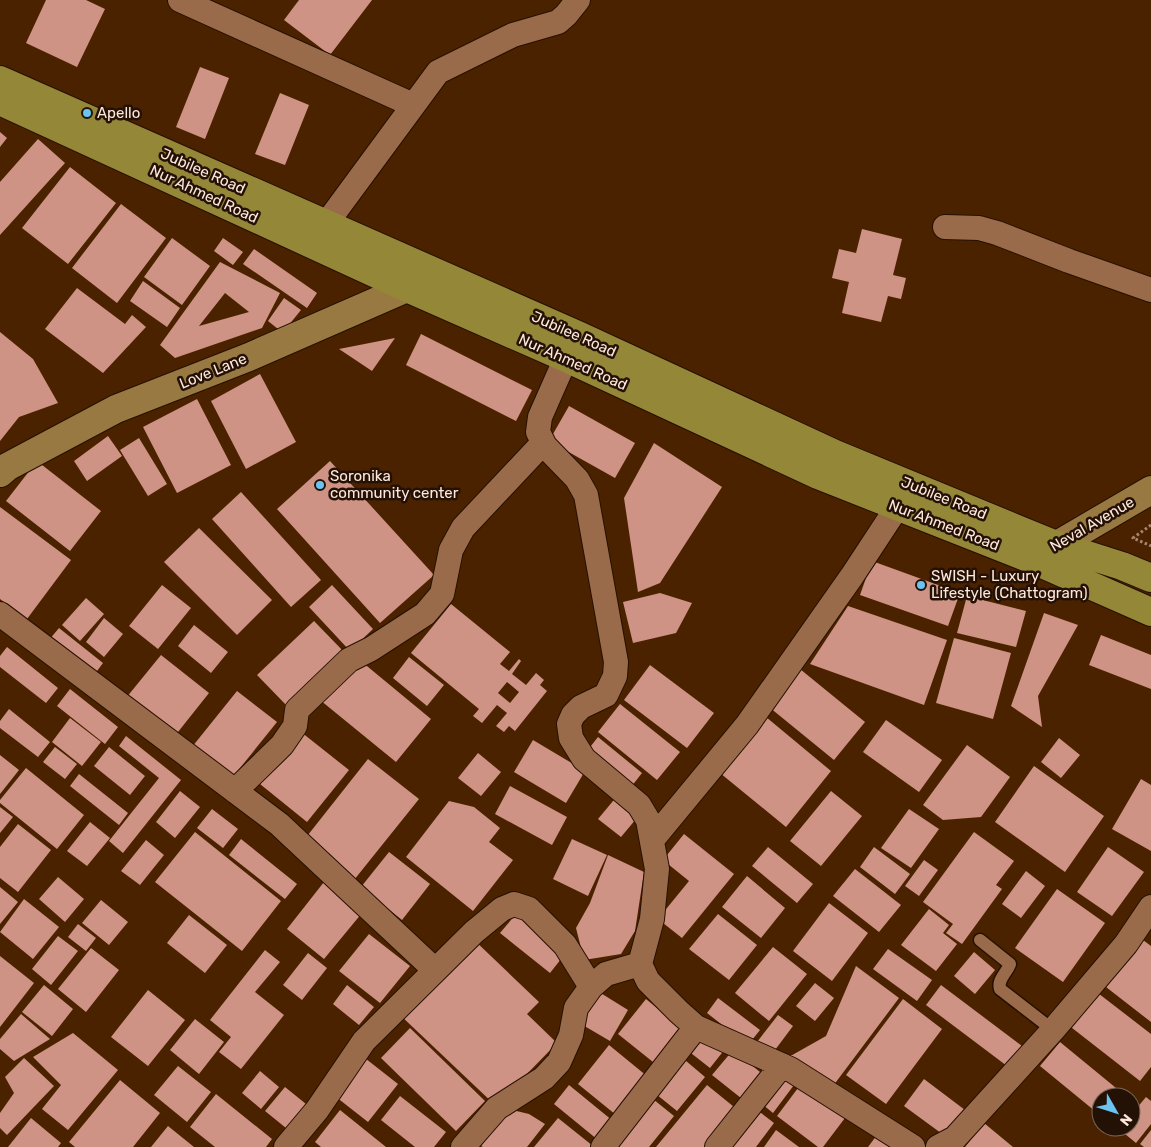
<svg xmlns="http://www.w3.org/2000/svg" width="1151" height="1147" viewBox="0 0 1151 1147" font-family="Rubik,sans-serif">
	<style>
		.building { fill: #ce9384; fill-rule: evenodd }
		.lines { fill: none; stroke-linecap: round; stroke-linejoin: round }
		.lane-casing { stroke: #261002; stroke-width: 15 }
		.street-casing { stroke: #261002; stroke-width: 26 }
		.secondary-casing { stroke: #261002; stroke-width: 30 }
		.primary-casing { stroke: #261002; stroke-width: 30 }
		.path { stroke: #a78770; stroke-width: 3; stroke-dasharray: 2.5 2.5; stroke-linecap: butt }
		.lane { stroke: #9a6b4b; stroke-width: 12 }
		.street { stroke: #9a6b4b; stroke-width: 24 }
		.secondary { stroke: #977941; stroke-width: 28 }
		.primary { stroke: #948738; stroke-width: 28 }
		.poi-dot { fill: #6bc3f2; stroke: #241105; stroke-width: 2 }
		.labels { text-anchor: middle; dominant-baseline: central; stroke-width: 5; stroke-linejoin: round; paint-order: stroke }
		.poi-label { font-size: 15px; fill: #ffe8db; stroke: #241105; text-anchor: start }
		.street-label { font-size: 15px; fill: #ffe8db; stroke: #241105 }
	</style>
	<rect width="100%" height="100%" fill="#4b2200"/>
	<!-- building -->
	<path class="building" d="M 46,0 L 86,0 L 105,9 L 77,67 L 26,43 Z
		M 299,0 L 372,0 L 330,55 L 284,20 Z
		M 200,67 L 229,78 L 205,139 L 176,127 Z
		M 280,93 L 309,105 L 285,165 L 255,154 Z
		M 0,132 L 7,138 L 0,147 Z
		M 38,139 L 65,163 L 0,235 L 0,182 Z
		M 70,167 L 116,203 L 68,264 L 22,228 Z
		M 121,204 L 166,238 L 117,303 L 72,268 Z
		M 862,229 L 902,239 L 893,275 L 906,278 L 901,299 L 888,296 L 881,322 L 842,313 L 849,282 L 832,278 L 839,249 L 856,253 Z
		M 172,238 L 210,266 L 182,305 L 144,277 Z
		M 223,238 L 243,252 L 233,265 L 214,251 Z
		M 254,249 L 317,293 L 307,308 L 243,264 Z
		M 220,262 L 280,293 L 262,328 L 175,358 L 160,345 ZM 225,293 L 249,312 L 199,326 Z
		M 143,281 L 180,308 L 167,327 L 130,301 Z
		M 77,288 L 125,324 L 132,315 L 146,327 L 103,373 L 45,329 Z
		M 284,298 L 301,310 L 288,326 L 278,329 L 268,321 Z
		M 0,332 L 33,359 L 58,403 L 19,417 L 0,441 Z
		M 421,334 L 532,390 L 516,421 L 406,365 Z
		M 395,338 L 372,371 L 339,349 Z
		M 260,374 L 296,442 L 246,469 L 211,401 Z
		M 197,399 L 231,465 L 177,493 L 143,427 Z
		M 569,406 L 635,443 L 615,478 L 549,441 Z
		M 108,436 L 122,456 L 87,481 L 74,461 Z
		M 139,438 L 167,484 L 148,496 L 120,450 Z
		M 654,443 L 722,487 L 660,583 L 638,592 L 624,498 Z
		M 37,461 L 101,511 L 70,551 L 6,501 Z
		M 330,461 L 434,575 L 380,623 L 277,509 Z
		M 241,492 L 321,580 L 291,607 L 212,519 Z
		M 0,507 L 71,560 L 27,619 L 0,599 Z
		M 199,528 L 272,600 L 237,635 L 164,562 Z
		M 872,561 L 960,593 L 948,626 L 860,595 Z
		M 162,585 L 191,608 L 158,649 L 129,626 Z
		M 332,585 L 373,629 L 350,651 L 309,607 Z
		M 660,593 L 692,603 L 676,633 L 633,643 L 623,602 Z
		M 967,596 L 1026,611 L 1016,647 L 957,633 Z
		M 86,598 L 104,614 L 80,641 L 62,625 Z
		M 451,604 L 510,652 L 500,664 L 509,671 L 519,659 L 521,661 L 512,674 L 526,685 L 536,673 L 544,680 L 540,685 L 547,691 L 515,731 L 509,726 L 504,732 L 496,726 L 507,713 L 497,705 L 482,723 L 473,716 L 479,709 L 411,653 ZM 507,682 L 519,692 L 510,703 L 498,693 Z
		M 848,606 L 947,640 L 924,705 L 810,664 Z
		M 1044,613 L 1078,625 L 1038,696 L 1042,727 L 1011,706 Z
		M 104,618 L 123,634 L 104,657 L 86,642 Z
		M 314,621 L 346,654 L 289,708 L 257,675 Z
		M 194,625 L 228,652 L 211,673 L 178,646 Z
		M 59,628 L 103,663 L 94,675 L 49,640 Z
		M 1101,635 L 1151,655 L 1151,689 L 1089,665 Z
		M 954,638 L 1011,653 L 993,719 L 936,703 Z
		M 7,647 L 58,688 L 46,703 L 0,667 L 0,656 Z
		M 161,655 L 209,693 L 174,737 L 126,698 Z
		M 356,657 L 431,719 L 396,762 L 320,700 Z
		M 409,657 L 444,685 L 427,706 L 393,678 Z
		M 650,665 L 714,713 L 687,748 L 624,700 Z
		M 800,669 L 865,722 L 834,760 L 769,707 Z
		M 70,689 L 118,727 L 105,744 L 57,706 Z
		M 237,691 L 277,722 L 232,778 L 192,747 Z
		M 620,704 L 680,752 L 657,780 L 598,732 Z
		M 9,709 L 50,742 L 38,757 L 0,728 L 0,721 Z
		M 766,717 L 831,771 L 786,827 L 720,773 Z
		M 70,718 L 101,742 L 82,766 L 52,742 Z
		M 886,720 L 942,760 L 919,792 L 863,752 Z
		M 301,732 L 349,770 L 307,822 L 260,784 Z
		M 126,736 L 181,780 L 123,853 L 109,841 L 159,778 L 119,746 Z
		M 598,737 L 642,773 L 631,787 L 587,751 Z
		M 1059,738 L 1080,755 L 1061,778 L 1041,762 Z
		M 533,740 L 585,771 L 566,803 L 514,772 Z
		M 967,745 L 1010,777 L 981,817 L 943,820 L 923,805 Z
		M 55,747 L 77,764 L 65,779 L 43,762 Z
		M 109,747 L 145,776 L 130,795 L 94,766 Z
		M 478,753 L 501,772 L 481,796 L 458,778 Z
		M 0,755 L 19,770 L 0,794 Z
		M 368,759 L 419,799 L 354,880 L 304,840 Z
		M 1034,766 L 1104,816 L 1065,872 L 995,822 Z
		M 26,768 L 84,815 L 57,849 L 0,803 L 0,800 Z
		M 79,774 L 128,813 L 119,825 L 70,786 Z
		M 1141,779 L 1151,785 L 1151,851 L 1112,829 Z
		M 510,786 L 567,817 L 552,845 L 495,814 Z
		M 180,791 L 200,807 L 175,838 L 156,822 Z
		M 831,791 L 862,816 L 821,866 L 790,841 Z
		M 618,795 L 641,813 L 621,837 L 598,819 Z
		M 449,801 L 474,807 L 500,828 L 489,842 L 513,860 L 473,911 L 406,857 Z
		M 0,807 L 13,817 L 0,833 Z
		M 212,809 L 238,829 L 223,848 L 197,828 Z
		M 909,809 L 939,829 L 911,868 L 881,848 Z
		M 90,822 L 110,838 L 87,866 L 67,851 Z
		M 18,824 L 51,850 L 18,892 L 0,878 L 0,847 Z
		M 195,832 L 281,901 L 242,951 L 155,882 Z
		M 974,832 L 1014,861 L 996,885 L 1002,889 L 962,944 L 946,933 L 953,924 L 923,902 Z
		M 684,834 L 734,874 L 682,938 L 658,919 L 689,881 L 663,860 Z
		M 241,839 L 297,884 L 285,899 L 229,855 Z
		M 572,839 L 607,855 L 588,896 L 553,879 Z
		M 146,840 L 164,855 L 140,885 L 121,871 Z
		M 768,847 L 813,884 L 797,903 L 752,866 Z
		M 874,847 L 910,874 L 895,894 L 860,867 Z
		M 1108,847 L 1144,872 L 1112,916 L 1077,892 Z
		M 389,852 L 430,884 L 402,920 L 361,887 Z
		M 608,855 L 644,872 L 635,931 L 621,954 L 584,960 L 576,928 L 590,903 Z
		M 924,860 L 938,870 L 919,896 L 905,886 Z
		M 855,869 L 901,905 L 879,932 L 833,896 Z
		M 1026,871 L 1045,886 L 1021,918 L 1002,904 Z
		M 747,876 L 785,908 L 761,938 L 722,907 Z
		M 58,877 L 84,899 L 65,922 L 39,899 Z
		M 324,882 L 362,913 L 324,959 L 287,929 Z
		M 0,887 L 18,902 L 0,924 Z
		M 1057,889 L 1105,923 L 1063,982 L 1015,948 Z
		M 24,899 L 59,927 L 33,959 L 0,932 Z
		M 101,900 L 128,922 L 109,945 L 82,923 Z
		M 829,903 L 868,933 L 832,981 L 793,951 Z
		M 929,909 L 949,925 L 943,933 L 957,944 L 936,971 L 901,945 Z
		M 516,914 L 565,954 L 550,973 L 500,933 Z
		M 718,914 L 757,945 L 729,980 L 689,949 Z
		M 189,915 L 227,945 L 205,973 L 167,943 Z
		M 78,924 L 96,938 L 86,951 L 68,937 Z
		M 369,934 L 410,966 L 380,1003 L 339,971 Z
		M 58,936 L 78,951 L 51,985 L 32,969 Z
		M 472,938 L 539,1002 L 527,1014 L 557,1043 L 496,1106 L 399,1014 Z
		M 1143,940 L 1151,946 L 1151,1022 L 1106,987 Z
		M 773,947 L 807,974 L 769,1021 L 735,993 Z
		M 91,948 L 119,970 L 86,1012 L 58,989 Z
		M 888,949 L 932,980 L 917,1001 L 873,969 Z
		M 265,950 L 280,962 L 255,992 L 284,1015 L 241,1069 L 219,1052 L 231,1037 L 210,1020 Z
		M 974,952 L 995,970 L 975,994 L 954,976 Z
		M 308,953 L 327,968 L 302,1000 L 283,985 Z
		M 0,956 L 34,983 L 0,1027 Z
		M 856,966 L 899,998 L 830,1090 L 787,1058 L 826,1036 Z
		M 815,983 L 834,998 L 815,1021 L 796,1006 Z
		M 44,985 L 73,1009 L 52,1036 L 22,1012 Z
		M 347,985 L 374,1007 L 359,1025 L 333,1004 Z
		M 941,985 L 1026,1049 L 1011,1069 L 926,1005 Z
		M 148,990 L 185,1020 L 148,1066 L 111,1037 Z
		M 1094,990 L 1151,1034 L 1151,1067 L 1140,1081 L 1067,1024 Z
		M 599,992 L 628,1010 L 610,1041 L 581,1024 Z
		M 718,998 L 760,1030 L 748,1045 L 707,1013 Z
		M 646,999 L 685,1031 L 658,1066 L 618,1034 Z
		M 903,999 L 942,1029 L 886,1104 L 846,1075 Z
		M 21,1014 L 50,1039 L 14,1061 L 0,1049 L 0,1039 Z
		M 778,1015 L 793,1026 L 772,1054 L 757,1042 Z
		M 195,1019 L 224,1042 L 199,1074 L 170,1050 Z
		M 410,1028 L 485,1101 L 456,1131 L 381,1058 Z
		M 703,1031 L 725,1049 L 710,1068 L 687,1050 Z
		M 73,1033 L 118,1070 L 68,1130 L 42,1109 L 61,1085 L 33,1057 Z
		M 1060,1042 L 1127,1097 L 1101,1097 L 1101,1116 L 1040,1066 Z
		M 609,1045 L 653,1081 L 621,1119 L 578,1084 Z
		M 733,1050 L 766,1077 L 746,1102 L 712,1075 Z
		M 361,1055 L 398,1084 L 368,1122 L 331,1093 Z
		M 679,1055 L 705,1077 L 677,1111 L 651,1090 Z
		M 24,1058 L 54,1086 L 7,1135 L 0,1128 L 0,1113 L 14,1093 L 5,1077 Z
		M 178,1066 L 211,1092 L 187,1122 L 154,1095 Z
		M 780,1069 L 797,1081 L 773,1113 L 757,1100 Z
		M 260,1071 L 279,1087 L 261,1109 L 242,1093 Z
		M 924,1079 L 965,1110 L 945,1136 L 904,1106 Z
		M 120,1080 L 160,1113 L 133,1147 L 75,1147 L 69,1142 Z
		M 804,1080 L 848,1114 L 823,1147 L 818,1147 L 777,1116 Z
		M 569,1085 L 613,1121 L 598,1140 L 554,1104 Z
		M 707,1085 L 739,1111 L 710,1147 L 656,1147 Z
		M 285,1087 L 306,1104 L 286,1128 L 265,1111 Z
		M 216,1094 L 272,1139 L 266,1147 L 215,1147 L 190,1127 Z
		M 648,1095 L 674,1116 L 649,1147 L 608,1147 Z
		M 400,1096 L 446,1132 L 434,1147 L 415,1147 L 381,1120 Z
		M 1146,1097 L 1151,1101 L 1151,1124 L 1136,1143 L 1119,1129 L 1121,1127 L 1131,1127 L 1131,1115 Z
		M 752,1106 L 774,1123 L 756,1147 L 721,1147 Z
		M 508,1109 L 529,1114 L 545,1124 L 527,1147 L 483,1147 L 481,1146 Z
		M 340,1110 L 386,1147 L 321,1147 L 315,1142 Z
		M 31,1118 L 61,1143 L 58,1147 L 8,1147 Z
		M 558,1118 L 593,1146 L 592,1147 L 534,1147 Z
		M 984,1123 L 1013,1147 L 965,1147 Z
		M 168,1126 L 194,1147 L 151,1147 Z
		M 776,1130 L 799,1147 L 764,1147 Z
		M 1151,1130 L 1151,1147 L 1144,1147 L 1140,1144 Z
		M 880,1131 L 901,1147 L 868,1147 Z"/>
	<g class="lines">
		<!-- lane casing -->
		<g class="lane-casing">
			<path id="lane" d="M 980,940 L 1010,964 C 1007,973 997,979 1000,989 L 1053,1030"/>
		</g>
		<!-- street casing -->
		<g class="street-casing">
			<path id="street" d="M 180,0 L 413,105
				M 326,224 L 438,72 L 513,35 L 558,22 L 566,15 L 578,0
				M 945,227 L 979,228 L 997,233 L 1069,261 L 1151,290
				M 566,358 L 540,417 L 538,432 L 545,446 L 577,479 L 586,495 L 616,662 L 615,676 L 606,695 L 581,707 L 573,715 L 569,724 L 571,738 L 584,759 L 639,805 L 648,820 L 657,869 L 652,919 L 640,964 L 648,981 L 679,1012 L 696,1027 L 790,1069 L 913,1147
				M 0,614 L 279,824 L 435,970
				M 235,791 L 282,745 L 295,726 L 297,710 L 349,660 L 371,649 L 425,614 L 442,594 L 451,550 L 463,528 L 543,443
				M 652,840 L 747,725 L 852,576 L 898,506
				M 286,1147 L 317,1110 L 364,1041 L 474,932 L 502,909 L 514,904 L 529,909 L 565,945 L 591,987
				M 463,1147 L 497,1108 L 544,1078 L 559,1062 L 571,1035 L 576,1008 L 591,987 L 606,974 L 640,964
				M 603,1147 L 696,1027
				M 717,1147 L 782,1065
				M 938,1147 L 955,1138 L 1053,1030 L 1126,944 L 1151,907"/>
		</g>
		<!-- secondary casing -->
		<g class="secondary-casing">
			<path id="secondary" d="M 0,473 L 7,467 L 116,409 L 249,357 L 407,288 L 414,271
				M 1040,555 L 1151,490"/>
		</g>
		<!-- primary casing -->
		<g class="primary-casing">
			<path id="primary" d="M 0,80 L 580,336 L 835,454 L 1056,545 L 1122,566 L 1151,578
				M 0,101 L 407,288 L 566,358 L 818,475 L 1033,560 L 1151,612"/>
		</g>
		<!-- path -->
		<path class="path" d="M 1151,525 L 1133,538 L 1151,546"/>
		<!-- lane -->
		<use href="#lane" class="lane"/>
		<!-- street -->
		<use href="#street" class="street"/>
		<!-- secondary -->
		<use href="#secondary" class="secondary"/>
		<!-- primary -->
		<use href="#primary" class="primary"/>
	</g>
	<!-- markers -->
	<g class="poi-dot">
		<circle cx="87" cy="113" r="5"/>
		<circle cx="320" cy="485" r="5"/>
		<circle cx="921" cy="585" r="5"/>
	</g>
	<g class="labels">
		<!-- poi labels -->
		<g class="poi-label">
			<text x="97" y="113">Apello</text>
			<text x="330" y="476">Soronika<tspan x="330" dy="17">community center</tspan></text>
			<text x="931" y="576">SWISH - Luxury<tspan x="931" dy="17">Lifestyle (Chattogram)</tspan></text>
		</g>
		<!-- street labels -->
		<g class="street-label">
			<text transform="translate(203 171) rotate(24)">Jubilee Road</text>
			<text transform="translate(204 194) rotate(25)">Nur Ahmed Road</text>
			<text transform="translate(574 334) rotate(24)">Jubilee Road</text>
			<text transform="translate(573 362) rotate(24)">Nur Ahmed Road</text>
			<text transform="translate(213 371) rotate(-22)">Love Lane</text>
			<text transform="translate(944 498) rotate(22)">Jubilee Road</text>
			<text transform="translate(1092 524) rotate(-30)">Neval Avenue</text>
			<text transform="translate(944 525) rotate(21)">Nur Ahmed Road</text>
		</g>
	</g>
	<!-- north arrow -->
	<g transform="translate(1116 1112) rotate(129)"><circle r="24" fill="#241105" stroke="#7c675b"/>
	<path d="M0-4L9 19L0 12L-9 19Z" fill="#6bc3f2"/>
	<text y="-8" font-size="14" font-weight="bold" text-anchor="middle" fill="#ffe8db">N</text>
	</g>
</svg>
